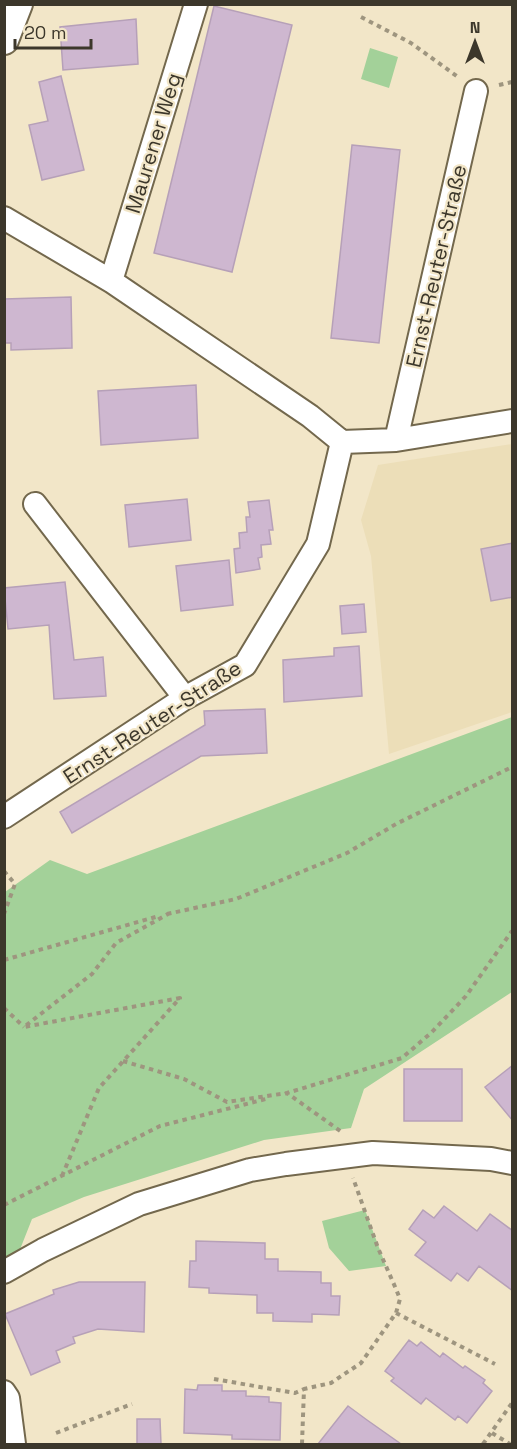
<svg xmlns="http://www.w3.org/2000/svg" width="517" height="1449" viewBox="0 0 517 1449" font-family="'Space Grotesk',sans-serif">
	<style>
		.built { fill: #ecdeb8 }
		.green { fill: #a3d199 }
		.building { fill: #ceb7d0; stroke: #b6a0b8; stroke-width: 1.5 }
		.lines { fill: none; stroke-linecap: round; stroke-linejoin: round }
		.minor-casing { stroke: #73684d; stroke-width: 26 }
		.tertiary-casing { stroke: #73684d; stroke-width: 32 }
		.path { stroke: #9e957f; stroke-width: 4; stroke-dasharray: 4.5 4.5; stroke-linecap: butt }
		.minor { stroke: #fff; stroke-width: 22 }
		.tertiary { stroke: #fff; stroke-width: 28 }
		.labels { text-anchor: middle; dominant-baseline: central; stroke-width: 4.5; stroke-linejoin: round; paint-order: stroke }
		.street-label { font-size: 21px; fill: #3c372b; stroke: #f2e6c8 }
	</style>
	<rect width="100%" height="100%" fill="#f2e6c8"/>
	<!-- built -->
	<path class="built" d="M 512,444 L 512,712 L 389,754 L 371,556 L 361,520 L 378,465 Z"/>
	<!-- green -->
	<path class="green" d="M 370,48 L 398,57 L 389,88 L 361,79 Z
		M 512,717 L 512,992 L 364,1089 L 351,1128 L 264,1140 L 84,1197 L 32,1219 L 19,1252 L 5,1260 L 5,892 L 50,860 L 87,874 Z
		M 365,1210 L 386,1266 L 349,1271 L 329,1248 L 322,1221 Z"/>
	<!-- building -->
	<path class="building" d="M 214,6 L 292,25 L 232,272 L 154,253 Z
		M 136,19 L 138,64 L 63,70 L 60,27 Z
		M 61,76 L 84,170 L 42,180 L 29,125 L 48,121 L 39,82 Z
		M 352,145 L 400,150 L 379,343 L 331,338 Z
		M 71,297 L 72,348 L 11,350 L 11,343 L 4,343 L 4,299 Z
		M 196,385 L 198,438 L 101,445 L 98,391 Z
		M 187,499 L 191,540 L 129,547 L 125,505 Z
		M 269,500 L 273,530 L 269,530 L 271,544 L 261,545 L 262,557 L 258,558 L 260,569 L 236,573 L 234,549 L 240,548 L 239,533 L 247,532 L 246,517 L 250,517 L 248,502 Z
		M 513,543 L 513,597 L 491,601 L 481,549 Z
		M 229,560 L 233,605 L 181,611 L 176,566 Z
		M 65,582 L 74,660 L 103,657 L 106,696 L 54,699 L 49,625 L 8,629 L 4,588 Z
		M 364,604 L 366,632 L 342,634 L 340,606 Z
		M 359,646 L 362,696 L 284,702 L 283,660 L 334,656 L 334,648 Z
		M 265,709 L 267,753 L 201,756 L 72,833 L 60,812 L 205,725 L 204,711 Z
		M 513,1065 L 513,1121 L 485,1087 Z
		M 404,1069 L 462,1069 L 462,1121 L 404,1121 Z
		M 444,1206 L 477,1231 L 490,1214 L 513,1231 L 513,1291 L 479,1266 L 468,1281 L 457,1273 L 451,1281 L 415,1255 L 426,1242 L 409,1229 L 423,1210 L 434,1218 Z
		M 196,1241 L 265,1243 L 265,1259 L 278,1259 L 278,1271 L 321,1272 L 321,1283 L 331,1283 L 331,1296 L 340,1296 L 339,1315 L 312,1314 L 312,1322 L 273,1321 L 273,1313 L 257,1313 L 257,1295 L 209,1293 L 209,1288 L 189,1287 L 190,1261 L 196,1261 Z
		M 79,1282 L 145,1282 L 144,1332 L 98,1329 L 73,1337 L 75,1343 L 56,1351 L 60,1362 L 31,1375 L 5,1314 L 54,1294 L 53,1290 Z
		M 409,1340 L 417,1346 L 421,1342 L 440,1357 L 443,1353 L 463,1368 L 465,1366 L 485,1380 L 483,1383 L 492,1391 L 467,1423 L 458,1416 L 455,1420 L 426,1398 L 421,1404 L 391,1381 L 394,1378 L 385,1371 Z
		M 198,1385 L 222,1385 L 222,1391 L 246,1391 L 246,1396 L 269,1397 L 269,1402 L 281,1403 L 280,1440 L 232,1439 L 232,1435 L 184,1433 L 185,1389 L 197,1390 Z
		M 348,1406 L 367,1420 L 401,1444 L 318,1444 Z
		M 137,1419 L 160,1419 L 161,1444 L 137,1444 Z"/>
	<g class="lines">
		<!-- minor casing -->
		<g class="minor-casing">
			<path id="minor" d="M 4,218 L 111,281 L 310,416 L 342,442 L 396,440 L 512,421
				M 111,281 L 196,4
				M 396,440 L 476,91
				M 35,504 L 185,698
				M 4,817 L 185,698 L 245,665 L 318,544 L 342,442
				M 4,1272 L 43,1250 L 139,1204 L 250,1170 L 286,1164 L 373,1153 L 491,1159 L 512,1163
				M 4,1392 L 8,1398 L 14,1444"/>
		</g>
		<!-- tertiary casing -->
		<g class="tertiary-casing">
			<path id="tertiary" d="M 4,40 L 18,4"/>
		</g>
		<!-- path -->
		<path class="path" d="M 361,17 L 411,43 L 458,77
			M 499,85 L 512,82
			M 4,871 L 15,884 L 4,914
			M 167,914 L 236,899 L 347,853 L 396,824 L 512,767
			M 4,960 L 159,916
			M 4,1008 L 24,1027
			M 123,1061 L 184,1079 L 227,1102 L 287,1093 L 402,1058 L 432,1032 L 466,996 L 512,931
			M 285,1094 L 287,1093 L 343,1133
			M 62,1176 L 99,1088 L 180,998 L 24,1027 L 92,974 L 116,943 L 168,914
			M 4,1205 L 160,1126 L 266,1099
			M 396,1313 L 495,1364
			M 214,1379 L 295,1393 L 304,1389
			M 56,1433 L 132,1404
			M 492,1433 L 510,1444
			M 302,1444 L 304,1389 L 331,1383 L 361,1363 L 396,1313 L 400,1299 L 396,1289 L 378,1248 L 353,1178
			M 483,1444 L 512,1403"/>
		<!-- minor -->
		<use href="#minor" class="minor"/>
		<!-- tertiary -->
		<use href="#tertiary" class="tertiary"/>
	</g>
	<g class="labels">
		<!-- street labels -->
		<g class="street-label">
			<text transform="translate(153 143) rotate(-73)">Maurener Weg</text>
			<text transform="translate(436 266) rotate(-77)">Ernst-Reuter-Straße</text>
			<text transform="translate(152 722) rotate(-33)">Ernst-Reuter-Straße</text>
		</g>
	</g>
	<!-- border -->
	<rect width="517" height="1449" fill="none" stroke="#3c372b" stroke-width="12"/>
	<!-- north arrow -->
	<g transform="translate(475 42)" stroke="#f2e6c8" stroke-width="4.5" paint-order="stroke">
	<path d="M0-4.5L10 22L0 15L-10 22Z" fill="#3c372b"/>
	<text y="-9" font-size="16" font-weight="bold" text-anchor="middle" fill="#3c372b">N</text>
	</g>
	<!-- scale -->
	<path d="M15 39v9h76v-9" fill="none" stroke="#3c372b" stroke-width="3"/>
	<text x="24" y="39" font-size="18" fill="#3c372b" stroke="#f2e6c8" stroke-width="4.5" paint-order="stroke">20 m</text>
</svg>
